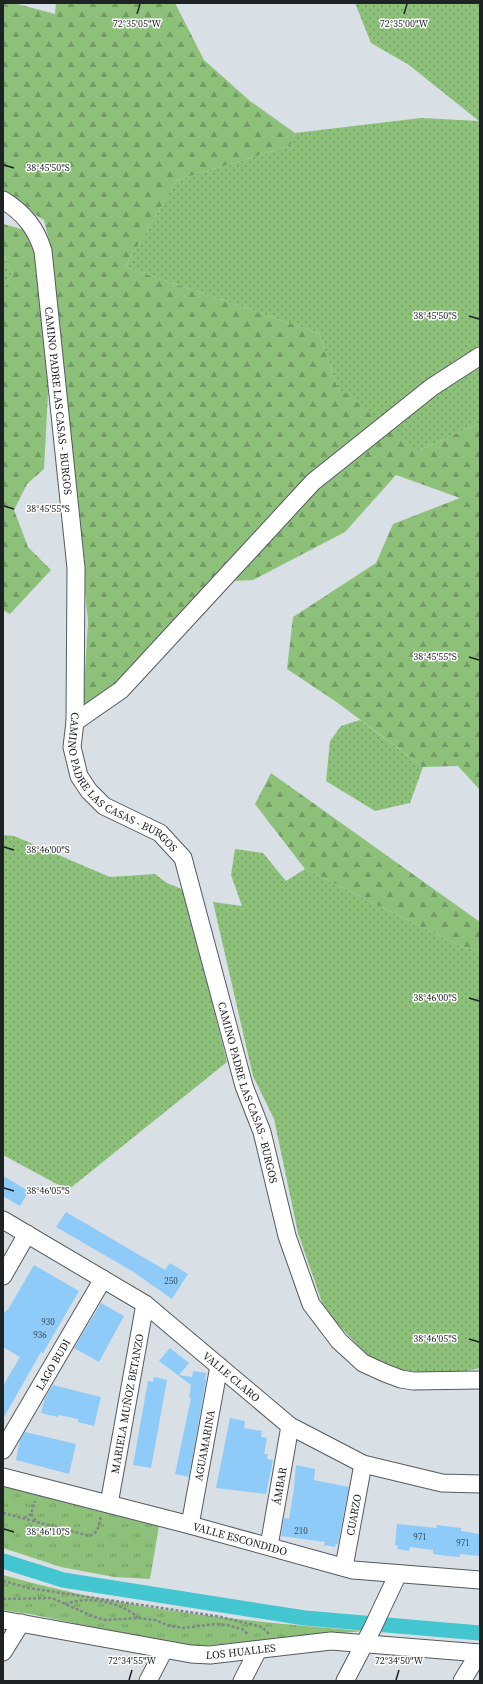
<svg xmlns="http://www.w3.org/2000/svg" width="483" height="1684" viewBox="0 0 483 1684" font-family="'Source Serif 4',serif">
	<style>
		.grass { fill: url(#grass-dots) }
		.forest { fill: url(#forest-firs) }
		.park { fill: url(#park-tufts) }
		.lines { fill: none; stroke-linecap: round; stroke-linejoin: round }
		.canal { stroke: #43c6cf; stroke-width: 15 }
		.building { fill: #8ecbf8 }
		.street-casing { stroke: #555b60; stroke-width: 19 }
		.path { stroke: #80868a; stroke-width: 2.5; stroke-dasharray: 3 2; stroke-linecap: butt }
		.street { stroke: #fff; stroke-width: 17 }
		.ticks { fill: none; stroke: #1f2224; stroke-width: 1.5 }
		.labels { text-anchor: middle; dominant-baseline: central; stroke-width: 3; stroke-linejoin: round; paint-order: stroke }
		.number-label { font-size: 9px; fill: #3b4c59 }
		.street-label { font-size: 11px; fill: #1f2224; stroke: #fff }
		.ticks-label { font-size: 10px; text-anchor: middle; fill: #1f2224; stroke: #fff; stroke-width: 3; stroke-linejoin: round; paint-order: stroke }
	</style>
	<defs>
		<pattern id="grass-dots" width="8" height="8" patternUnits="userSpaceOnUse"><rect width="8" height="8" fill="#8dc17a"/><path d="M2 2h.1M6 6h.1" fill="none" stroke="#739c64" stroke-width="1.8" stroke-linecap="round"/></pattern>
		<pattern id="forest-firs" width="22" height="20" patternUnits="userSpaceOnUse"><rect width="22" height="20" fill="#8dc17a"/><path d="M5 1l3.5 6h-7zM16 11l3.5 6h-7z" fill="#739c64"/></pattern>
		<pattern id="park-tufts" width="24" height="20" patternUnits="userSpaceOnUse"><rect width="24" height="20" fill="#8dc17a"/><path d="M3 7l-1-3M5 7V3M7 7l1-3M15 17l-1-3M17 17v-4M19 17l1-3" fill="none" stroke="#739c64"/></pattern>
	</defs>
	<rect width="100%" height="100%" fill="#d8dfe5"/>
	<!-- grass -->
	<path class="grass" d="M 355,3 L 480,3 L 480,423 L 417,451 L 338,389 L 319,333 L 125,267 L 177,180 L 290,146 L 295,133 L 421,118 L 479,121 L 409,65 L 371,43 Z
		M 3,253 L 12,274 L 3,291 Z
		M 360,720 L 423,767 L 410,803 L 375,811 L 326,781 L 330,741 L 341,726 Z
		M 3,835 L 14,836 L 110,877 L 155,874 L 167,883 L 184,890 L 227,1062 L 68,1190 L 3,1155 Z
		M 235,849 L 263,853 L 286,881 L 305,869 L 458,945 L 480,951 L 480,1368 L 457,1373 L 404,1371 L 368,1356 L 325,1311 L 298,1233 L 274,1119 L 253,1076 L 213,902 L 242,906 L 231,875 Z"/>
	<!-- forest -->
	<path class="forest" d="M 3,3 L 14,3 L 55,14 L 56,3 L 175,3 L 204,60 L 250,101 L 295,133 L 290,146 L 177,180 L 125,267 L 319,333 L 338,389 L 347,394 L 417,451 L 480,423 L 480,790 L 458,766 L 423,767 L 338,703 L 287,669 L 293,617 L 376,563 L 393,524 L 460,498 L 396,475 L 345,532 L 253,580 L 233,581 L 205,591 L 117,686 L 83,707 L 88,621 L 51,249 L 44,220 L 3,195 Z
		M 3,224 L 25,230 L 34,244 L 49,373 L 44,469 L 27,484 L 14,510 L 28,547 L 51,570 L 10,614 L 3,610 L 3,291 L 12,274 L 3,253 Z
		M 271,773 L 480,922 L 480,951 L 458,945 L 305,869 L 255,804 Z"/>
	<!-- park -->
	<path class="park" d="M 3,1485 L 159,1526 L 150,1579 L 114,1577 L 61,1567 L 3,1548 Z
		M 3,1575 C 57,1590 112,1602 167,1610 C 232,1620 298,1625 364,1631 L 203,1646 L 161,1642 L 35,1615 L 3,1610 Z"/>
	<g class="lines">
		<!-- canal -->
		<path class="canal" d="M 3,1561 L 63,1580 L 305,1618 L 480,1633"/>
	</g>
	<!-- building -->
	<path class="building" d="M 3,1176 L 29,1191 L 20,1206 L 3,1196 Z
		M 66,1212 L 165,1270 L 170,1263 L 188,1274 L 172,1299 L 132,1271 L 56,1227 Z
		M 34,1265 L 79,1291 L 43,1353 L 41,1352 L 3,1419 L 3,1386 L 20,1357 L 3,1347 L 3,1312 L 5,1312 L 9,1308 Z
		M 101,1303 L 124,1316 L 99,1362 L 74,1348 Z
		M 170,1348 L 189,1363 L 179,1375 L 192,1377 L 193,1371 L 206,1373 L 205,1380 L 206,1380 L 189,1477 L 175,1474 L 191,1398 L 189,1398 L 191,1385 L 159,1361 Z
		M 154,1377 L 167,1380 L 151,1468 L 133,1465 L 148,1381 L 153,1382 Z
		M 53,1385 L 101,1397 L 94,1426 L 78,1422 L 78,1419 L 59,1415 L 58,1417 L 41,1413 L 45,1398 Z
		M 230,1418 L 245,1421 L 244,1428 L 262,1431 L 261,1437 L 267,1438 L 264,1454 L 268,1454 L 267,1459 L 273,1460 L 266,1494 L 216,1488 Z
		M 25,1432 L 76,1444 L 69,1474 L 16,1460 L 20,1440 Z
		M 296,1465 L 315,1469 L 314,1480 L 349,1487 L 338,1544 L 336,1544 L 335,1547 L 324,1545 L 325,1542 L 281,1536 L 284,1518 L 289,1519 L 294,1488 Z
		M 397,1524 L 437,1528 L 436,1525 L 461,1528 L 461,1531 L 480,1534 L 480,1556 L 460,1554 L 460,1557 L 448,1556 L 433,1554 L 433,1550 L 410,1547 L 409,1551 L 397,1549 L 398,1546 L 395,1545 Z"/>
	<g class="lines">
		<!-- street casing -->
		<g class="street-casing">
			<g id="street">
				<path id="s1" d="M 3,200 C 24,213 36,228 43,251 L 76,568 L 75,722 L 72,747 L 79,776 L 89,791 L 104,806 L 160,833 L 183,858 L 244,1086 L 262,1132 L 287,1236 L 311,1304 L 339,1341 L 363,1363 L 385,1373 L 401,1379 L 413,1381 L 480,1380"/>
				<path d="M 75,722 L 121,690 L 313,482 L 432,387 L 480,356"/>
				<path id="s2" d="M 3,1220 L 145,1304 L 290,1426 L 363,1464 L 442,1483 L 480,1484"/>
				<path d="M 3,1276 L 27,1234"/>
				<path id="s3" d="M 3,1450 L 103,1279"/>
				<path id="s4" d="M 3,1477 L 190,1525 L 353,1570 L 480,1580"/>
				<path id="s5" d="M 109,1504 L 145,1304"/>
				<path id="s6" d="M 190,1525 L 219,1366"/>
				<path id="s7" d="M 269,1546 L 290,1426"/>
				<path id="s8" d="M 344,1567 L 363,1464"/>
				<path id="s9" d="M 3,1620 L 191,1654 L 210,1655 L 331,1641 L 480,1653"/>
				<path d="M 3,1652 L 21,1623"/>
				<path d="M 148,1681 L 164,1650"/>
				<path d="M 242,1681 L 258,1650"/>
				<path d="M 345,1681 L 372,1629 L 398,1574"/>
				<path d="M 462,1681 L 479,1653"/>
			</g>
		</g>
		<!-- path -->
		<path class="path" d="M 3,1513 L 90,1536 L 97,1531 L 101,1517
			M 31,1514 L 37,1522
			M 24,1518 L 31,1514 L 35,1501
			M 3,1581 L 29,1588 L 221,1617 L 262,1627 L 269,1634
			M 3,1599 L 52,1598 L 92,1616 L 105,1620 L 139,1618 L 155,1620 L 170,1626 L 183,1628 L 216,1624 L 227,1625 L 242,1629 L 249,1635
			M 65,1604 C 72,1602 80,1600 87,1600 C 103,1600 127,1606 138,1618"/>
		<!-- street -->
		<use href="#street" class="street"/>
	</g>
	<!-- ticks -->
	<path class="ticks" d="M 137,14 L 140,4M 404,14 L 407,4M 4,165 L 14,168M 469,316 L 479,319M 4,506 L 14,509M 469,657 L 479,660M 4,847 L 14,850M 469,998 L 479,1001M 4,1188 L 14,1191M 469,1339 L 479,1342M 4,1529 L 14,1532M 129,1680 L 132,1670M 396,1680 L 399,1670"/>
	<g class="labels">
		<!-- number labels -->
		<g class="number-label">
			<text x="171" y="1281">250</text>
			<text x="48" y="1322">930</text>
			<text x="40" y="1335">936</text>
			<text x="301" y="1531">210</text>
			<text x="420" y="1537">971</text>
			<text x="463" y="1543">971</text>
		</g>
		<!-- street labels -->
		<g class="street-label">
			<text stroke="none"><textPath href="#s1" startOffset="217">CAMINO PADRE LAS CASAS - BURGOS</textPath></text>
			<text stroke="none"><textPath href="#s1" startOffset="624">CAMINO PADRE LAS CASAS - BURGOS</textPath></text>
			<text stroke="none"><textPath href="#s1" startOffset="973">CAMINO PADRE LAS CASAS - BURGOS</textPath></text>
			<text stroke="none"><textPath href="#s3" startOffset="99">LAGO BUDI</textPath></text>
			<text stroke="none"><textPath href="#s2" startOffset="278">VALLE CLARO</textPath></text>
			<text stroke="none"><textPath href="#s5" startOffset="102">MARIELA MUÑOZ BETANZO</textPath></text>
			<text stroke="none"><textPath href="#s6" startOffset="81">AGUAMARINA</textPath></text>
			<text stroke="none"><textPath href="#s7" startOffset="61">ÁMBAR</textPath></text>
			<text stroke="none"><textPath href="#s8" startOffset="53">CUARZO</textPath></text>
			<text stroke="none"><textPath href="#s4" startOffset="245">VALLE ESCONDIDO</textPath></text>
			<text stroke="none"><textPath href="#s9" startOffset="241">LOS HUALLES</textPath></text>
		</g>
	</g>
	<g class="ticks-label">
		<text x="137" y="27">72°35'05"W</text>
		<text x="404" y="27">72°35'00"W</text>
		<text x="48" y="171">38°45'50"S</text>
		<text x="435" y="319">38°45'50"S</text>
		<text x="48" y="512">38°45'55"S</text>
		<text x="435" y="660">38°45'55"S</text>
		<text x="48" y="853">38°46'00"S</text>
		<text x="435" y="1001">38°46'00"S</text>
		<text x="48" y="1194">38°46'05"S</text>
		<text x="435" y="1342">38°46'05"S</text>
		<text x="48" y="1535">38°46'10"S</text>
		<text x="132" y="1664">72°34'55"W</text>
		<text x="399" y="1664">72°34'50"W</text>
	</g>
	<!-- border -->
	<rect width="483" height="1684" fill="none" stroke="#1f2224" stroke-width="8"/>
</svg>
